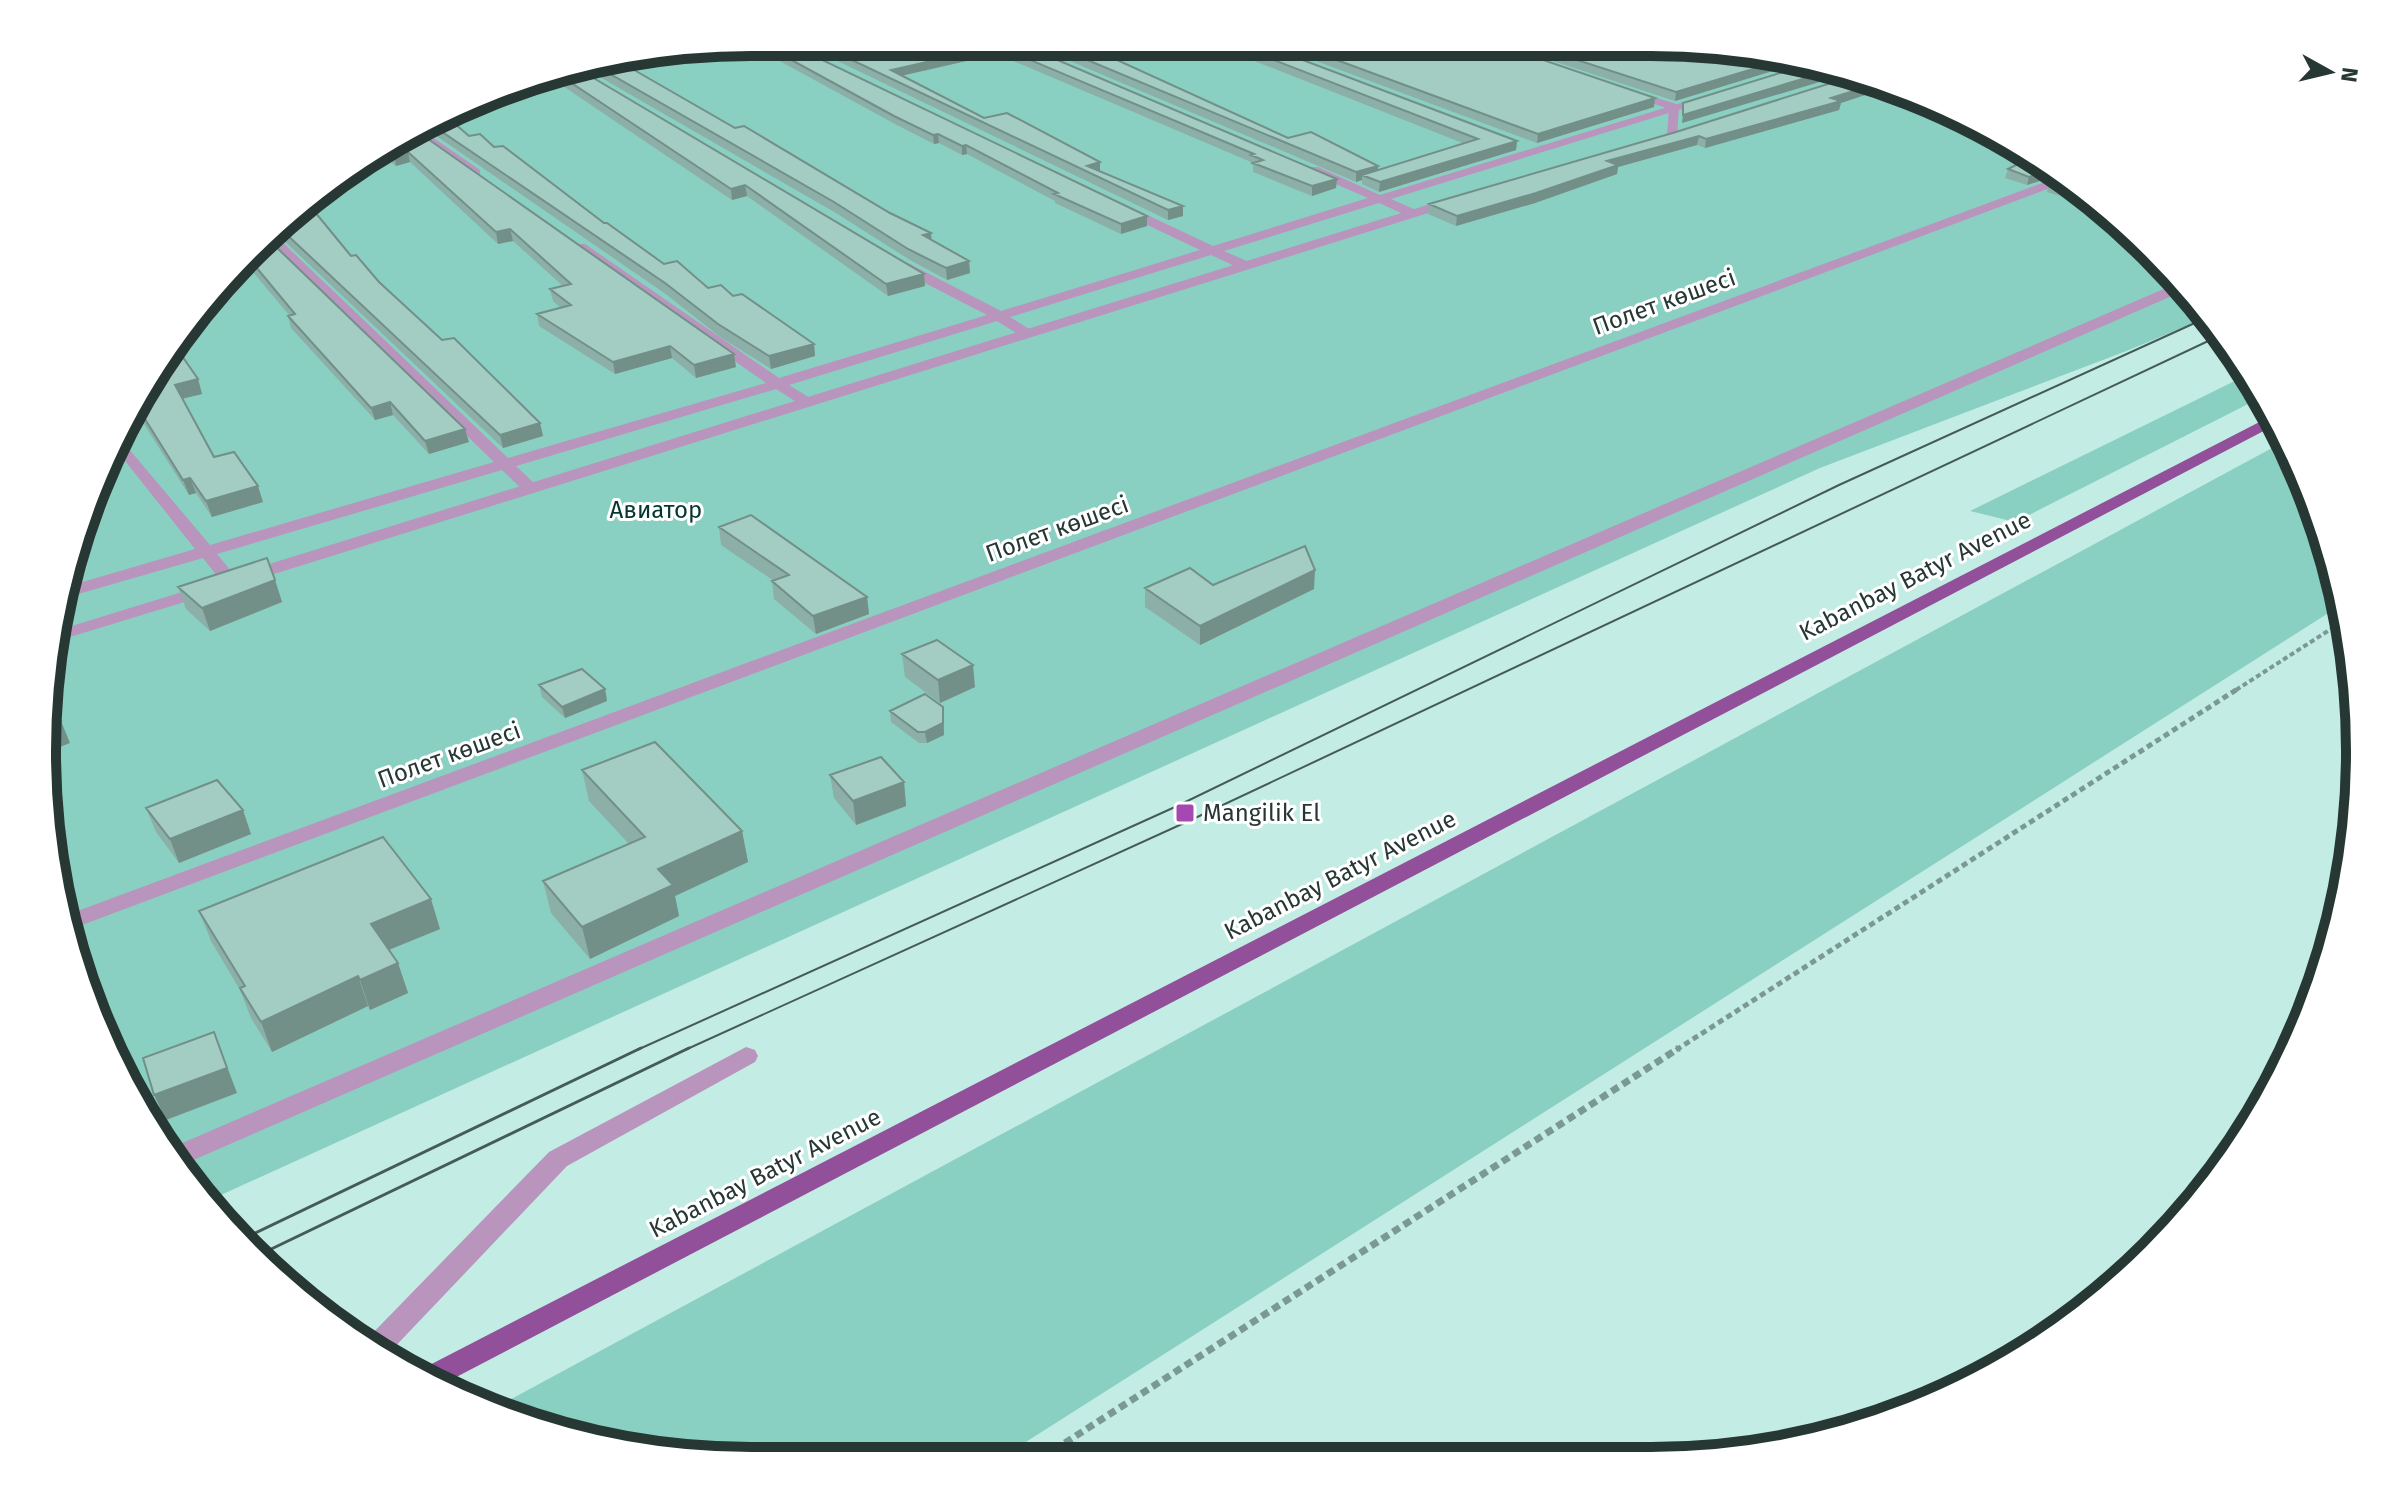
<svg xmlns="http://www.w3.org/2000/svg" width="2402" height="1503" viewBox="0 0 2402 1503" font-family="'Fira Sans',sans-serif">
	<style>
		.green { fill: #89d0c2 }
		.lines { fill: none; stroke-linecap: round; stroke-linejoin: round }
		.path-far2 { stroke: #7b9993; stroke-width: 4; stroke-dasharray: 5 3; stroke-linecap: butt }
		.path-far1 { stroke: #7b9993; stroke-width: 5; stroke-dasharray: 6 4; stroke-linecap: butt }
		.path { stroke: #7b9993; stroke-width: 7; stroke-dasharray: 8 5; stroke-linecap: butt }
		.lane { fill: #b994bd; fill-rule: evenodd }
		.street { fill: #b994bd; fill-rule: evenodd }
		.primary { fill: #924f9a; fill-rule: evenodd }
		.tram-far1 { stroke: #455b56; stroke-width: 2 }
		.tram { stroke: #455b56; stroke-width: 3 }
		.wall { fill: #8cafa8 }
		.shaded-wall { fill: #728f88 }
		.building { fill: #a3ccc3; stroke: #728f88; stroke-width: 2 }
		.poi-dot { fill: #a648b1; stroke: #fff; stroke-width: 3 }
		.labels { text-anchor: middle; dominant-baseline: central; stroke-width: 6; stroke-linejoin: round; paint-order: stroke }
		.street-label { font-size: 24px; fill: #273834; stroke: #fff }
		.park-label { font-size: 24px; fill: #053730; stroke: #fff }
		.poi-label { font-size: 24px; fill: #273834; stroke: #fff; text-anchor: start }
		.rim { fill: none; stroke: #273834; stroke-width: 10 }
	</style>
	<rect width="100%" height="100%" fill="#c3ede4"/>
	<!-- green -->
	<path class="green" d="M 752,42 L 1743,48 L 1922,96 L 2083,189 L 2184,284 L 2208,317 L 2129,350 L 1820,468 L 212,1199 L 161,1145 L 66,936 L 42,751 L 80,523 L 189,319 L 357,162 L 524,80 Z
		M 2249,374 L 2264,396 L 2015,522 L 1970,511 Z
		M 2285,441 L 2322,524 L 2341,605 L 1004,1456 L 659,1455 L 491,1410 Z"/>
	<g class="lines">
		<!-- path-far2 -->
		<path class="path-far2" d="M 2236,690 L 2345,620"/>
		<!-- path-far1 -->
		<path class="path-far1" d="M 1676,1050 L 2239,688"/>
		<!-- path -->
		<path class="path" d="M 1043,1457 L 1679,1048"/>
		<!-- lane -->
		<path class="lane" d="M 1629,89 L 1679,105 L 1677,137 L 1667,135 L 1669,109 L 1625,94 L 1624,92 Z
			M 1453,197 L 1457,198 L 1457,204 L 252,581 L 240,581 L 237,577 L 240,573 Z
			M 208,584 L 214,585 L 217,589 L 214,593 L 60,640 L 62,629 Z
			M 746,1047 L 755,1050 L 758,1056 L 755,1062 L 567,1166 L 388,1354 L 365,1341 L 549,1152 Z"/>
		<!-- street -->
		<path class="street" d="M 1722,48 L 1738,48 L 1806,69 L 1797,71 Z
			M 1707,95 L 1712,98 L 1711,100 L 1391,199 L 1416,210 L 1416,216 L 1408,216 L 1379,203 L 1224,251 L 1249,262 L 1249,268 L 1239,268 L 1211,255 L 1010,317 L 1029,329 L 1029,335 L 1019,335 L 997,321 L 789,385 L 813,400 L 813,406 L 803,406 L 776,389 L 516,466 L 536,485 L 536,491 L 524,491 L 502,470 L 217,554 L 240,582 L 237,586 L 225,586 L 203,558 L 68,597 L 69,586 L 195,549 L 118,452 L 123,442 L 210,545 L 494,462 L 269,244 L 277,237 L 508,458 L 766,383 L 575,250 L 575,244 L 585,244 L 779,378 L 987,315 L 896,268 L 896,262 L 906,262 L 1001,311 L 1200,250 L 1120,212 L 1120,206 L 1128,206 L 1213,246 L 1368,198 L 1310,173 L 1310,167 L 1318,167 L 1380,195 Z
			M 422,130 L 480,170 L 480,176 L 472,176 L 414,134 Z
			M 2061,176 L 2069,181 L 66,931 L 64,916 Z
			M 2180,282 L 2188,289 L 182,1165 L 166,1150 Z"/>
		<!-- primary -->
		<path class="primary" d="M 2273,415 L 2277,424 L 441,1385 L 418,1371 Z"/>
		<!-- tram-far1 -->
		<path class="tram-far1" d="M 637,1050 L 1175,807 L 1839,485 L 2208,317
			M 685,1050 L 1193,819 L 2221,335"/>
		<!-- tram -->
		<path class="tram" d="M 247,1237 L 641,1048
			M 263,1253 L 689,1048"/>
	</g>
	<!-- wall -->
	<path class="wall" d="M 754,42 L 785,42 L 1147,226 L 1121,234 L 1055,203 L 1055,201 L 967,154 L 962,155 L 939,143 L 934,144 L 895,124 L 776,59 L 776,53 Z
		M 798,42 L 1020,44 L 1336,188 L 1312,196 L 1253,172 L 1253,165 L 1251,164 L 1251,162 L 997,54 L 902,76 L 984,118 L 1100,162 L 1100,171 L 1183,216 L 1168,220 Z
		M 1030,44 L 1082,44 L 1288,138 L 1378,170 L 1465,144 L 1214,45 L 1263,45 L 1517,141 L 1516,150 L 1379,192 L 1362,184 L 1362,180 L 1356,182 Z
		M 1273,45 L 1505,47 L 1654,107 L 1537,143 Z
		M 1510,47 L 1740,48 L 1780,61 L 1779,69 L 1675,101 Z
		M 622,63 L 969,261 L 970,273 L 947,280 L 910,260 L 836,213 L 586,69 Z
		M 580,70 L 924,274 L 925,286 L 888,296 L 747,196 L 732,200 L 548,76 Z
		M 1850,77 L 1889,87 L 1841,103 L 1839,110 L 1705,148 L 1697,145 L 1618,167 L 1617,174 L 1535,203 L 1456,226 L 1428,214 L 1429,204 L 1676,132 Z
		M 447,117 L 469,136 L 494,147 L 664,264 L 708,288 L 733,296 L 814,344 L 815,356 L 771,369 L 720,337 L 667,295 L 425,128 Z
		M 418,132 L 736,367 L 696,378 L 672,358 L 615,374 L 539,326 L 537,314 L 561,308 L 553,301 L 550,289 L 563,286 L 513,241 L 498,244 L 410,162 L 396,166 L 378,152 Z
		M 2008,169 L 2058,175 L 2027,185 L 2005,178 Z
		M 2049,184 L 2083,189 L 2105,210 L 2047,192 Z
		M 310,206 L 351,256 L 442,340 L 540,423 L 543,436 L 503,448 L 278,235 Z
		M 271,242 L 469,442 L 429,454 L 393,415 L 375,420 L 291,328 L 288,316 L 289,315 L 247,265 Z
		M 175,346 L 198,379 L 202,394 L 183,399 L 214,457 L 263,502 L 212,517 L 196,493 L 189,495 L 144,424 L 133,426 Z
		M 719,527 L 867,597 L 869,614 L 816,634 L 774,599 L 772,581 L 774,581 L 721,545 Z
		M 275,580 L 282,602 L 210,631 L 186,609 L 178,587 Z
		M 1213,585 L 1314,589 L 1200,645 L 1145,607 L 1145,588 Z
		M 902,654 L 975,687 L 940,703 L 905,677 Z
		M 539,685 L 605,689 L 607,701 L 565,718 L 542,697 Z
		M 890,711 L 944,719 L 944,735 L 927,743 L 919,743 L 891,722 Z
		M 582,770 L 742,831 L 748,862 L 675,896 L 679,916 L 590,959 L 551,913 L 543,881 L 629,844 L 589,801 Z
		M 830,775 L 904,782 L 906,806 L 856,825 L 834,798 Z
		M 146,808 L 251,834 L 179,863 L 156,832 Z
		M 199,911 L 440,929 L 389,950 L 398,963 L 408,993 L 370,1010 L 368,1006 L 272,1052 L 251,1018 L 240,990 L 211,941 Z"/>
	<!-- shaded-wall -->
	<path class="shaded-wall" d="M 997,46 L 997,54 L 891,78 L 891,70 Z
		M 1780,61 L 1779,69 L 1675,101 L 1676,92 Z
		M 1829,71 L 1843,75 L 1682,123 L 1683,115 Z
		M 1876,84 L 1889,87 L 1841,103 L 1839,110 L 1705,148 L 1706,139 Z
		M 1655,98 L 1654,107 L 1537,143 L 1538,134 Z
		M 938,134 L 939,143 L 934,144 L 933,135 Z
		M 1699,136 L 1697,145 L 1618,167 L 1617,174 L 1535,203 L 1456,226 L 1457,216 L 1607,161 Z
		M 1517,141 L 1516,150 L 1379,192 L 1380,182 Z
		M 966,145 L 967,154 L 962,155 L 962,146 Z
		M 408,152 L 410,162 L 396,166 L 394,155 Z
		M 1100,162 L 1100,172 L 1087,166 Z
		M 1378,166 L 1378,175 L 1362,175 L 1362,180 L 1356,182 L 1356,172 Z
		M 2050,170 L 2058,175 L 2027,185 L 2029,177 Z
		M 1337,179 L 1336,188 L 1312,196 L 1312,186 Z
		M 745,185 L 747,196 L 732,200 L 731,189 Z
		M 1183,206 L 1183,216 L 1168,220 L 1168,210 Z
		M 1147,216 L 1147,226 L 1121,234 L 1121,224 Z
		M 510,229 L 513,241 L 498,244 L 496,232 Z
		M 931,233 L 932,244 L 923,235 Z
		M 969,261 L 970,273 L 947,280 L 946,268 Z
		M 924,274 L 925,286 L 888,296 L 886,284 Z
		M 814,344 L 815,356 L 771,369 L 769,356 Z
		M 670,346 L 672,358 L 615,374 L 613,362 Z
		M 734,354 L 736,367 L 696,378 L 694,365 Z
		M 198,379 L 202,394 L 180,399 L 175,385 Z
		M 390,402 L 393,415 L 375,420 L 371,408 Z
		M 139,412 L 144,424 L 133,426 L 132,425 Z
		M 540,423 L 543,436 L 503,448 L 500,435 Z
		M 465,429 L 469,442 L 429,454 L 425,441 Z
		M 190,478 L 196,493 L 189,495 L 183,480 Z
		M 258,486 L 263,502 L 212,517 L 206,501 Z
		M 1315,570 L 1314,589 L 1200,645 L 1200,626 Z
		M 275,580 L 282,602 L 210,631 L 202,608 Z
		M 867,597 L 869,614 L 816,634 L 813,616 Z
		M 973,665 L 975,687 L 940,703 L 938,680 Z
		M 605,689 L 607,701 L 565,718 L 562,707 Z
		M 943,707 L 944,735 L 927,743 L 925,732 Z
		M 61,721 L 70,743 L 42,754 L 46,727 Z
		M 904,782 L 906,806 L 856,825 L 853,801 Z
		M 243,810 L 251,834 L 179,863 L 170,839 Z
		M 742,831 L 748,862 L 675,896 L 679,916 L 590,959 L 582,927 L 658,869 Z
		M 431,899 L 440,929 L 381,953 L 371,924 Z
		M 398,963 L 408,993 L 370,1010 L 360,980 Z
		M 358,976 L 368,1006 L 272,1052 L 261,1022 Z
		M 214,1032 L 237,1093 L 166,1120 L 154,1095 Z"/>
	<!-- building -->
	<path class="building" d="M 769,42 L 785,42 L 1147,216 L 1121,224 L 1054,194 L 1058,193 L 966,145 L 962,146 L 938,134 L 933,135 L 894,116 L 775,51 L 783,49 Z
		M 814,42 L 1020,44 L 1337,179 L 1312,186 L 1253,163 L 1263,160 L 1251,155 L 1254,154 L 997,46 L 891,70 L 984,118 L 1007,113 L 1100,162 L 1087,166 L 1183,206 L 1168,210 Z
		M 1049,44 L 1082,44 L 1288,138 L 1311,132 L 1378,166 L 1356,172 Z
		M 1235,45 L 1263,45 L 1517,141 L 1380,182 L 1362,175 L 1478,139 Z
		M 1296,45 L 1505,47 L 1655,98 L 1538,134 Z
		M 1537,47 L 1740,48 L 1780,61 L 1676,92 Z
		M 622,63 L 735,128 L 744,126 L 890,213 L 931,233 L 923,235 L 969,261 L 946,268 L 908,249 L 834,202 L 598,67 Z
		M 1806,65 L 1829,71 L 1683,115 L 1683,103 Z
		M 580,70 L 924,274 L 886,284 L 745,185 L 731,189 L 558,74 Z
		M 1850,77 L 1876,84 L 1831,98 L 1841,101 L 1706,139 L 1699,136 L 1607,161 L 1618,165 L 1536,193 L 1457,216 L 1429,204 L 1676,132 Z
		M 447,117 L 469,136 L 480,134 L 494,147 L 503,146 L 604,223 L 607,223 L 664,264 L 677,261 L 708,288 L 721,285 L 733,296 L 742,294 L 814,344 L 769,356 L 718,324 L 665,283 L 432,125 Z
		M 418,132 L 734,354 L 694,365 L 670,346 L 613,362 L 537,314 L 571,305 L 550,289 L 571,284 L 510,229 L 496,232 L 408,152 L 394,155 L 385,148 Z
		M 2030,158 L 2050,170 L 2029,177 L 2008,169 Z
		M 2064,178 L 2083,189 L 2090,196 L 2049,184 Z
		M 310,206 L 351,256 L 356,255 L 379,282 L 442,340 L 454,338 L 540,423 L 500,435 L 283,231 Z
		M 271,242 L 465,429 L 425,441 L 390,402 L 371,408 L 288,316 L 295,314 L 251,261 Z
		M 175,346 L 198,379 L 175,385 L 214,457 L 234,452 L 258,486 L 206,501 L 190,478 L 183,480 L 140,411 Z
		M 751,515 L 867,597 L 813,616 L 772,581 L 789,575 L 719,527 Z
		M 1305,546 L 1315,570 L 1200,626 L 1145,588 L 1190,568 L 1213,585 Z
		M 267,558 L 275,580 L 202,608 L 178,587 Z
		M 937,640 L 973,665 L 938,680 L 902,654 Z
		M 582,669 L 605,689 L 562,707 L 539,685 Z
		M 925,694 L 943,707 L 943,723 L 925,732 L 918,732 L 890,711 Z
		M 49,707 L 61,721 L 46,727 Z
		M 655,742 L 742,831 L 658,869 L 673,885 L 582,927 L 543,881 L 645,837 L 582,770 Z
		M 881,757 L 904,782 L 853,801 L 830,775 Z
		M 217,780 L 243,810 L 170,839 L 146,808 Z
		M 383,837 L 431,899 L 371,924 L 398,963 L 360,980 L 358,976 L 261,1022 L 240,988 L 245,986 L 199,911 Z
		M 214,1032 L 227,1068 L 154,1095 L 143,1058 Z"/>
	<!-- markers -->
	<rect class="poi-dot" x="1175" y="803" width="20" height="20" rx="4"/>
	<g class="labels">
		<!-- street labels -->
		<g class="street-label">
			<text transform="translate(1664 302) rotate(-20)">Полет көшесі</text>
			<text transform="translate(1057 529) rotate(-20)">Полет көшесі</text>
			<text transform="translate(1915 576) rotate(-27)">Kabanbay Batyr Avenue</text>
			<text transform="translate(449 755) rotate(-20)">Полет көшесі</text>
			<text transform="translate(1340 875) rotate(-27)">Kabanbay Batyr Avenue</text>
			<text transform="translate(765 1173) rotate(-27)">Kabanbay Batyr Avenue</text>
		</g>
		<!-- park labels -->
		<g class="park-label">
			<text x="656" y="510">Авиатор</text>
		</g>
		<!-- poi labels -->
		<g class="poi-label">
			<text x="1203" y="813">Mangilik El</text>
		</g>
	</g>
	<!-- crop -->
	<path d="M0 0H2402V1503H0ZM751 56H1651A695 695 0 0 1 2346 751V752A695 695 0 0 1 1651 1447H751A695 695 0 0 1 56 752V751A695 695 0 0 1 751 56Z" fill="#fff" fill-rule="evenodd"/>
	<path class="rim" d="M751 56H1651A695 695 0 0 1 2346 751V752A695 695 0 0 1 1651 1447H751A695 695 0 0 1 56 752V751A695 695 0 0 1 751 56Z"/>
	<!-- north arrow -->
	<g transform="translate(2330 72) rotate(98)" stroke="#ffffff" stroke-width="6" paint-order="stroke">
	<path d="M0-6L14 30L0 20L-14 30Z" fill="#273834"/>
	<text y="-12" font-size="22" font-weight="bold" text-anchor="middle" fill="#273834">N</text>
	</g>
</svg>
